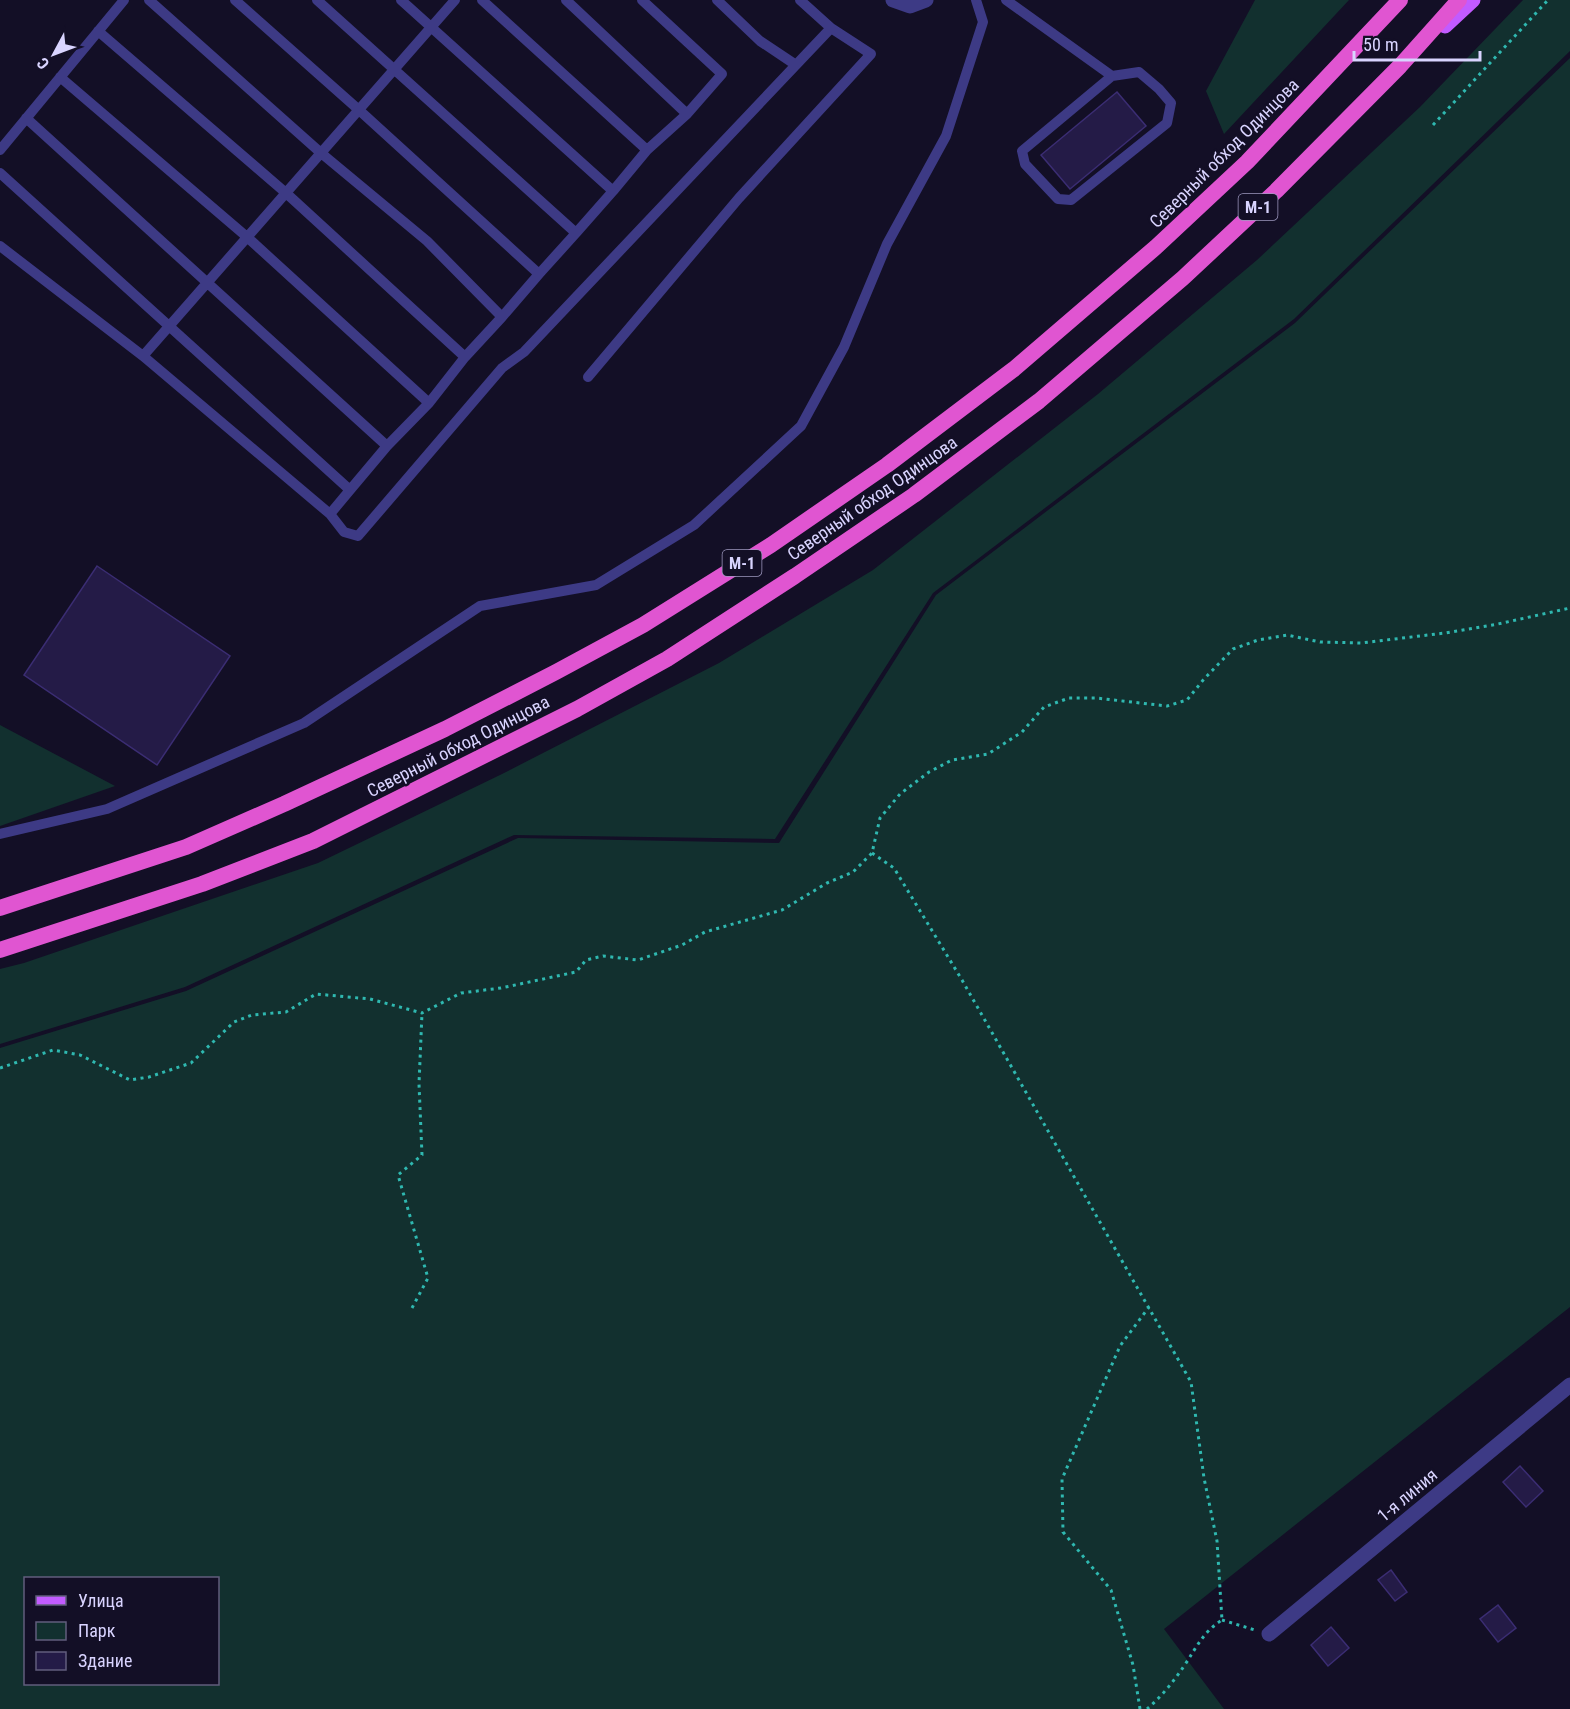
<svg xmlns="http://www.w3.org/2000/svg" width="1570" height="1709" viewBox="0 0 1570 1709" font-family="'Roboto Condensed',sans-serif">
	<style>
		.green { fill: #12302f; fill-rule: evenodd }
		.building { fill: #241b47; stroke: #3b2d73; stroke-width: 1.5 }
		.lines { fill: none; stroke-linecap: round; stroke-linejoin: round }
		.path { stroke: #2fb8b0; stroke-width: 3; stroke-dasharray: 3 4.5; stroke-linecap: butt }
		.service { stroke: #3d3a85; stroke-width: 10 }
		.minor { stroke: #3d3a85; stroke-width: 15 }
		.primary { stroke: #c25bff; stroke-width: 15 }
		.trunk { stroke: #e055d1; stroke-width: 16 }
		.labels { text-anchor: middle; dominant-baseline: central; stroke-width: 5; stroke-linejoin: round; paint-order: stroke }
		.shield { fill: #130f26; stroke: #9e99be; stroke-width: 1.5 }
		.shield-label { font-size: 16px; font-weight: bold; fill: #d9d4ff }
		.street-label { font-size: 18px; fill: #d9d4ff; stroke: #130f26 }
	</style>
	<rect width="100%" height="100%" fill="#130f26"/>
	<!-- green -->
	<path class="green" d="M 1255,0 L 1349,0 L 1224,134 L 1206,91 Z
		M 1523,0 L 1570,0 L 1570,51 L 1294,319 L 933,593 L 775,839 L 514,835 L 185,987 L 0,1044 L 0,969 L 24,963 L 318,863 L 500,775 L 719,663 L 873,570 L 1098,394 L 1257,260 L 1420,107 Z
		M 1570,58 L 1570,1307 L 1164,1629 L 1224,1709 L 0,1709 L 0,1048 L 186,991 L 518,838 L 779,843 L 936,595 L 1295,323 ZM 26,1578 L 218,1578 L 218,1684 L 26,1684 Z
		M 0,725 L 115,786 L 0,826 Z"/>
	<!-- building -->
	<path class="building" d="M 1117,92 L 1146,126 L 1070,189 L 1041,155 Z
		M 97,566 L 230,656 L 157,765 L 24,675 Z
		M 1520,1466 L 1543,1491 L 1526,1507 L 1503,1482 Z
		M 1391,1570 L 1407,1592 L 1395,1601 L 1378,1580 Z
		M 1498,1605 L 1516,1628 L 1498,1642 L 1480,1619 Z
		M 1331,1627 L 1349,1648 L 1328,1666 L 1311,1645 Z"/>
	<g class="lines">
		<!-- path -->
		<path class="path" d="M 1433,125 L 1548,0
			M 872,853 L 894,868 L 962,980 L 1191,1382 L 1204,1478 L 1217,1541 L 1222,1620 C 1202,1633 1197,1647 1184,1666 C 1174,1681 1161,1697 1147,1709
			M 0,1068 L 53,1050 L 80,1055 L 130,1080 L 149,1077 L 191,1063 L 234,1022 L 252,1015 L 286,1012 L 316,994 L 370,999 L 422,1013 L 461,993 L 501,988 L 576,972 L 586,960 L 603,956 L 638,960 L 682,945 L 705,932 L 782,910 L 827,883 L 853,872 L 872,853 L 880,818 L 900,794 L 929,772 L 952,760 L 988,754 L 1022,732 L 1044,707 L 1069,698 L 1096,698 L 1167,706 L 1187,700 L 1204,679 L 1233,649 L 1258,640 L 1287,635 L 1320,642 L 1361,643 L 1445,633 L 1498,624 L 1570,608
			M 412,1308 L 428,1278 L 398,1175 L 422,1155 L 419,1084 L 422,1013
			M 1222,1620 L 1255,1630
			M 1140,1709 L 1133,1665 L 1111,1590 L 1063,1532 L 1062,1479 L 1120,1346 L 1149,1307"/>
		<!-- service -->
		<path class="service" d="M 235,0 L 359,110 L 539,274 L 576,233 L 317,0
			M 401,0 L 613,191 L 647,150 L 482,0
			M 566,0 L 687,114 L 722,74 L 642,0
			M 717,0 L 760,41 L 796,65
			M 1006,0 L 1112,76 L 1139,72 L 1159,89 L 1171,103 L 1167,123 L 1071,200 L 1058,199 L 1025,164 L 1022,151 L 1112,76
			M 98,31 L 286,193 L 465,357 L 502,317 L 427,241 L 321,153 L 149,0
			M 26,118 L 387,446 L 429,403 L 247,237 L 60,77
			M 0,150 L 124,0
			M 647,150 L 687,114
			M 0,173 L 350,490 L 330,514 L 143,356
			M 576,233 L 613,191
			M 0,246 L 143,356 L 455,0
			M 502,317 L 539,274
			M 588,377 L 739,198 L 871,54 L 831,28 L 800,0
			M 429,403 L 465,357
			M 350,490 L 387,446
			M 330,514 L 344,532 L 358,536 L 502,368 L 524,352 L 831,28
			M 0,834 L 107,809 L 304,723 L 480,606 L 596,585 L 694,525 L 801,426 L 844,347 L 887,244 L 946,136 L 983,22 L 976,0"/>
		<!-- minor -->
		<path class="minor" d="M 893,0 L 910,6 L 926,0
			M 1269,1634 L 1570,1385"/>
		<!-- primary -->
		<path class="primary" d="M 1445,26 L 1473,0"/>
		<!-- trunk -->
		<path class="trunk" d="M 0,908 L 186,847 L 284,804 L 445,729 L 556,672 L 643,625 L 771,545 L 887,465 L 1014,369 L 1156,247 L 1247,162 L 1400,0
			M 0,950 L 202,884 L 313,841 L 577,709 L 667,659 L 795,576 L 914,495 L 1039,401 L 1183,278 L 1276,191 L 1400,66 L 1459,0"/>
	</g>
	<g class="labels">
		<!-- shield labels -->
		<g class="shield">
			<rect x="1238.5" y="194" width="39" height="26" rx="4.5"/>
			<rect x="722.5" y="550" width="39" height="26" rx="4.5"/>
		</g>
		<g class="shield-label">
			<text x="1258" y="207">М-1</text>
			<text x="742" y="563">М-1</text>
		</g>
		<!-- street labels -->
		<g class="street-label">
			<text transform="translate(1224 153) rotate(-45)">Северный обход Одинцова</text>
			<text transform="translate(872 498) rotate(-35)">Северный обход Одинцова</text>
			<text transform="translate(458 746) rotate(-27)">Северный обход Одинцова</text>
			<text transform="translate(1407 1495) rotate(-40)">1-я линия</text>
		</g>
	</g>
	<!-- legend -->
	<rect x="24" y="1577" width="195" height="108" fill="#130f26" stroke="#625e7d" stroke-width="1.5"/>
	<rect x="36" y="1596" width="30" height="9" fill="#c25bff" stroke="#625e7d" stroke-width="1.5"/>
	<text x="78" y="1607" font-size="18" fill="#d9d4ff">Улица</text>
	<rect x="36" y="1622" width="30" height="18" fill="#12302f" stroke="#625e7d" stroke-width="1.5"/>
	<text x="78" y="1637" font-size="18" fill="#d9d4ff">Парк</text>
	<rect x="36" y="1652" width="30" height="18" fill="#241b47" stroke="#625e7d" stroke-width="1.5"/>
	<text x="78" y="1667" font-size="18" fill="#d9d4ff">Здание</text>
	<!-- north arrow -->
	<g transform="translate(54 54) rotate(229)" stroke="#130f26" stroke-width="4.5" paint-order="stroke">
	<path d="M0-4.5L10 22L0 15L-10 22Z" fill="#d9d4ff"/>
	<text y="-9" font-size="16" font-weight="bold" text-anchor="middle" fill="#d9d4ff">С</text>
	</g>
	<!-- scale -->
	<path d="M1354 51v9h126v-9" fill="none" stroke="#d9d4ff" stroke-width="3"/>
	<text x="1363" y="51" font-size="18" fill="#d9d4ff" stroke="#130f26" stroke-width="4.5" paint-order="stroke">50 m</text>
</svg>
